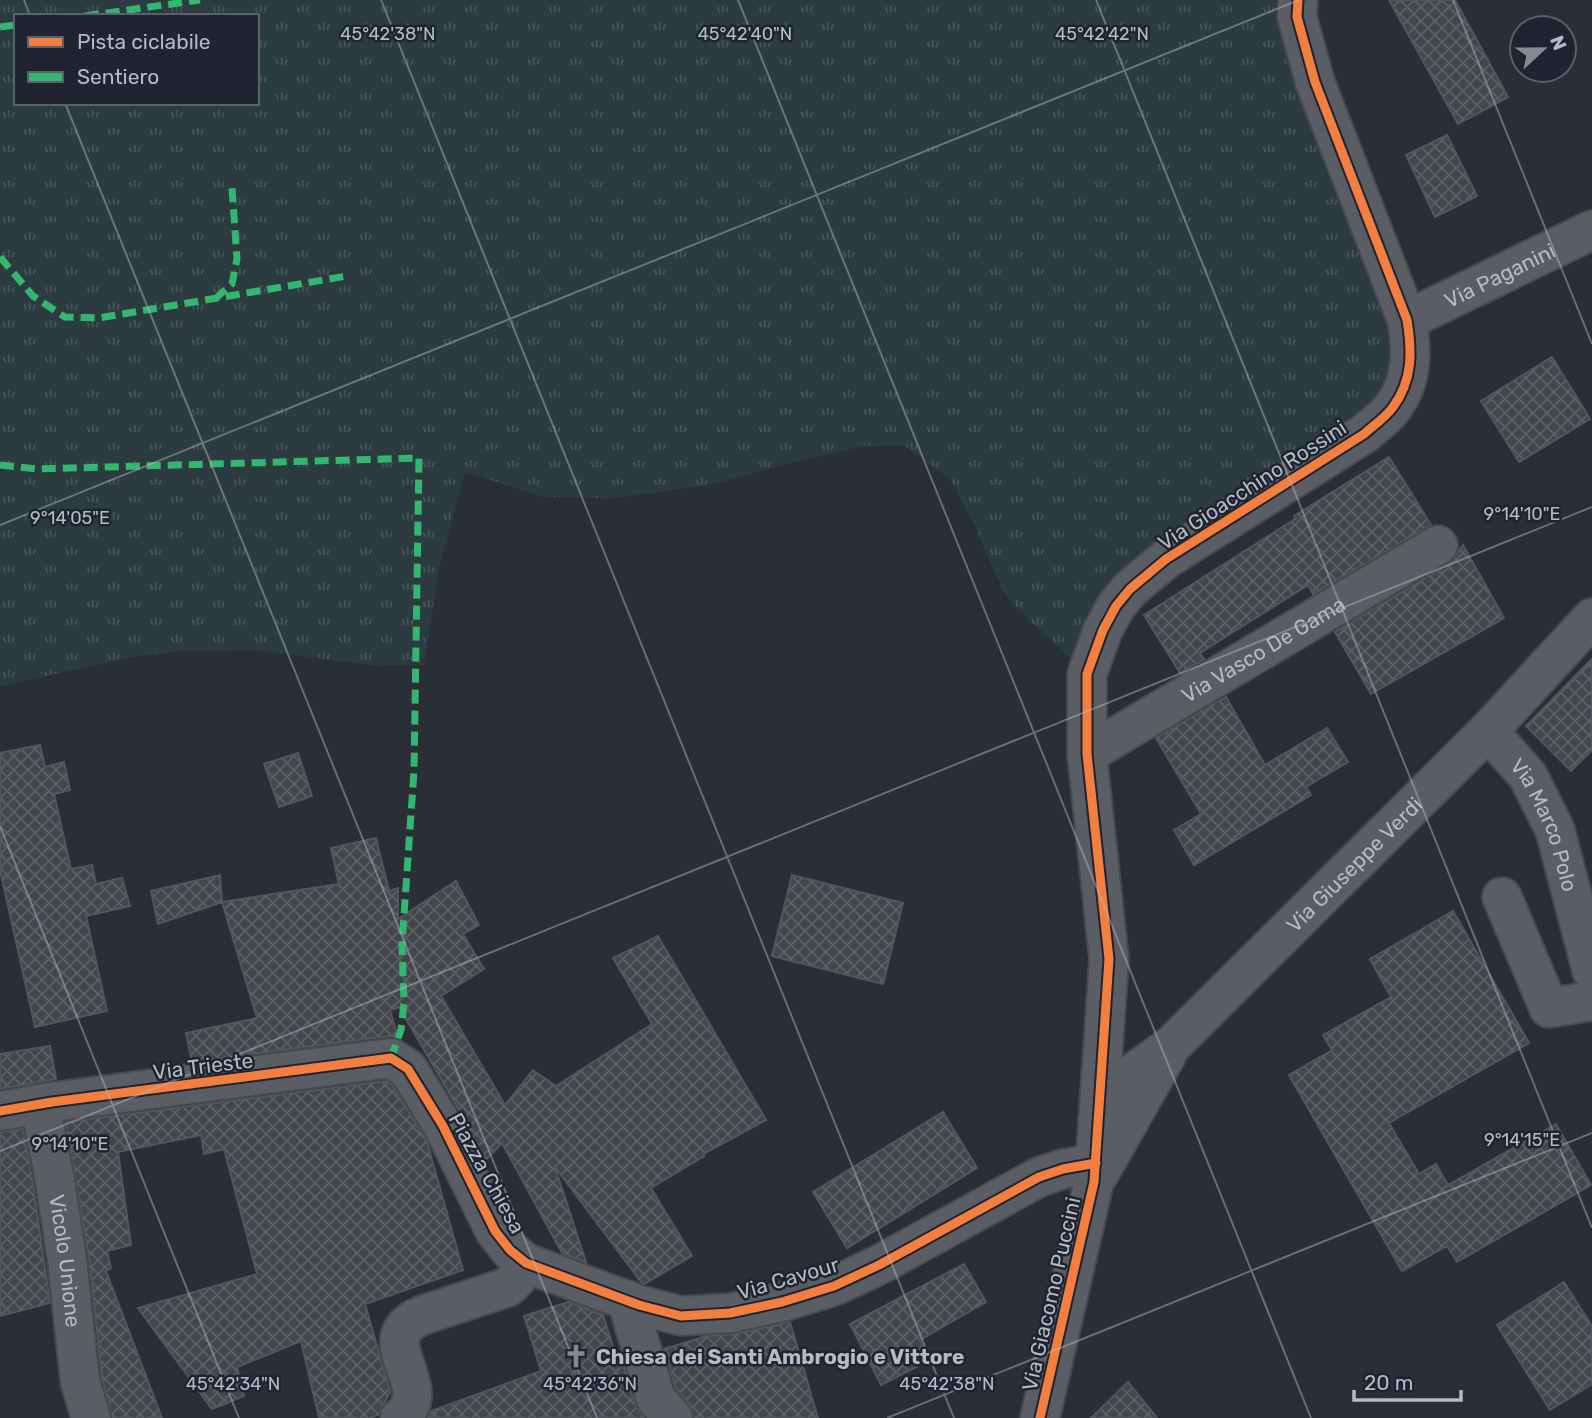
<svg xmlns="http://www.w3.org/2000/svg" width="1592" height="1418" viewBox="0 0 1592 1418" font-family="Rubik,sans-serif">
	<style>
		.grass { fill: url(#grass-tufts); fill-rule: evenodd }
		.building { fill: url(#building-cross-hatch); stroke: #53565d; stroke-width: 2 }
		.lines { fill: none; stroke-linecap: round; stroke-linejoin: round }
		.minor-casing { stroke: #47494f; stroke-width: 42 }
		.minor { stroke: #5b5d64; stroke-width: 38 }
		.quiet { stroke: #33b770; stroke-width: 7; stroke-dasharray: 14 7; stroke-linecap: butt }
		.cycleway-casing { stroke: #1f2430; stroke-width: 13 }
		.cycleway { stroke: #f27e40; stroke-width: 9 }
		.ticks { fill: none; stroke: #b6bac6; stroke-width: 2; stroke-opacity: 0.45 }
		.labels { text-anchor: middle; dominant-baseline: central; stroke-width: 5; stroke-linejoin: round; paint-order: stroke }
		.street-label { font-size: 21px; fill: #b6bac6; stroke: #1f2430 }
		.poi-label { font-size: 21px; font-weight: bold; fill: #b6bac6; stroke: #1f2430; text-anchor: start }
		.ticks-label { font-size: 18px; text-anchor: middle; fill: #b6bac6; stroke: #1f2430; stroke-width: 5; stroke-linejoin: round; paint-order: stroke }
	</style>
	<defs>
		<pattern id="grass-tufts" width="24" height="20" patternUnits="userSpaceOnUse" patternTransform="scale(1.75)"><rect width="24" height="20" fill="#2c3b3f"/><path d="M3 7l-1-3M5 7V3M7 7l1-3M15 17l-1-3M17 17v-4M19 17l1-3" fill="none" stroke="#485559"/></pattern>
		<pattern id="building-cross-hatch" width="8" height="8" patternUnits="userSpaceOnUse" patternTransform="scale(1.75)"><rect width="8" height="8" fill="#43464c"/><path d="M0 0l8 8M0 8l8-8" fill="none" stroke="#5c5f64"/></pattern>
	</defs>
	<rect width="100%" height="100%" fill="#2a2e36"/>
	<!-- grass -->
	<path class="grass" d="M 0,0 L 1298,0 L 1405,384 L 1166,559 L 1087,674 L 1036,627 L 1005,595 L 974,524 L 950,479 L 904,445 L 864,446 L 795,462 L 713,484 L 616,498 L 544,497 L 465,472 L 439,568 L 424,665 L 378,666 L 257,650 L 179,651 L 132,657 L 0,686 ZM 16,16 L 257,16 L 257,103 L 16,103 Z"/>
	<!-- building -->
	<path class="building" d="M 1389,0 L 1455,0 L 1508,97 L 1458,124 Z
		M 1447,135 L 1477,196 L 1435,217 L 1406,155 Z
		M 1552,357 L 1590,419 L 1519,462 L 1481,401 Z
		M 1389,457 L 1431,525 L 1313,594 L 1308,585 L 1200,653 L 1204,659 L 1180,673 L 1144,615 L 1295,519 L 1294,516 Z
		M 1463,545 L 1504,618 L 1371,694 L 1335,632 L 1449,564 Z
		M 1592,659 L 1592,750 L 1571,771 L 1526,726 Z
		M 1226,697 L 1265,765 L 1327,728 L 1348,762 L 1306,787 L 1311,795 L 1194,865 L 1174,830 L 1201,814 L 1156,738 Z
		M 40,745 L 45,767 L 64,762 L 70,790 L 54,794 L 71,869 L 92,865 L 96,884 L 122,878 L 130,906 L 86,916 L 107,1011 L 35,1027 L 0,870 L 0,753 Z
		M 298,753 L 312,796 L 279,807 L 264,764 Z
		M 376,838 L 389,891 L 398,888 L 398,919 L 456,881 L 479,925 L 463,934 L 484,969 L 441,996 L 505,1105 L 533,1070 L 556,1086 L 652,1024 L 613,958 L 658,936 L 766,1120 L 703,1154 L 704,1156 L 651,1188 L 692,1256 L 644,1284 L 641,1282 L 555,1167 L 586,1262 L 562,1253 L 502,1143 L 485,1161 L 462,1115 L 399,1007 L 390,1010 L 398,1038 L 388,1036 L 192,1062 L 186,1033 L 257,1018 L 222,902 L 339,884 L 331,848 Z
		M 220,875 L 222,902 L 158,924 L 151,891 Z
		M 792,875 L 903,903 L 883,984 L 772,956 Z
		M 1453,911 L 1529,1043 L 1389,1123 L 1419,1174 L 1436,1164 L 1448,1185 L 1556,1124 L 1591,1185 L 1457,1262 L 1447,1246 L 1402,1271 L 1289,1075 L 1332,1050 L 1323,1035 L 1391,997 L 1370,959 Z
		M 50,1046 L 56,1079 L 0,1089 L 0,1054 Z
		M 386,1081 L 392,1085 L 427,1142 L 463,1270 L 365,1304 L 390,1392 L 378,1415 L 369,1418 L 319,1418 L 301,1341 L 237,1367 L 244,1396 L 212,1409 L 138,1308 L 257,1274 L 224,1149 L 204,1154 L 201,1135 L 118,1152 L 131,1245 L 107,1251 L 111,1268 L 106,1271 L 162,1418 L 112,1418 L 102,1377 L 89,1257 L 66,1122 Z
		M 943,1112 L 977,1168 L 847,1248 L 813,1192 Z
		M 23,1129 L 33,1185 L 50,1303 L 0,1316 L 0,1132 Z
		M 964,1264 L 986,1302 L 920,1340 L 930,1360 L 881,1385 L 850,1324 Z
		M 1564,1282 L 1592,1326 L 1592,1384 L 1550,1410 L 1497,1325 Z
		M 568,1302 L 603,1315 L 618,1362 L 622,1360 L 635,1405 L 644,1418 L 428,1418 L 431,1411 L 541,1371 L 524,1316 Z
		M 790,1322 L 818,1418 L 694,1418 L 690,1404 L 676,1388 L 664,1349 L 707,1336 L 735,1334 Z
		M 1128,1382 L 1157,1418 L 1091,1418 Z"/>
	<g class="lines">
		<!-- minor casing -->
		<g class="minor-casing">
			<g id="minor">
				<path id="s1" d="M 1407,320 L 1592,230"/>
				<path id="s2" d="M 1488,731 L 1528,776 L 1555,830 L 1592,971"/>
				<path id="s3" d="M 1087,754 L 1438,545"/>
				<path d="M 1502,897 L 1549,1008 L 1592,1001"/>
				<path id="s4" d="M 1100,1093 L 1132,1074 L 1172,1045 L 1488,731 L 1592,618"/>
				<path id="s5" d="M 40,1104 L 55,1181 L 67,1260 L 80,1381 L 91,1418"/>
				<path d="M 0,1111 L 52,1102 L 391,1058 L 408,1069 L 443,1126 L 495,1231 L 510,1250 L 526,1263 L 639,1305 L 681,1316 L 730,1313 L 782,1302 L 834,1286 L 879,1265 L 1039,1177 L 1063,1169 L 1096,1163"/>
				<path d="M 1099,1174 L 1166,1056"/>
				<path d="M 627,1300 L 656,1399 L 673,1418"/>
				<path d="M 400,1418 C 440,1386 364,1339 423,1315 L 508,1287 L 519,1276 L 526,1263"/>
				<path d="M 1040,1418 L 1094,1182 L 1109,959 L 1087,754 L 1087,674 L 1103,630 L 1116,606 L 1130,589 L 1166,559 L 1364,434 C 1373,426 1386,417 1393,407 C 1413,380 1412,351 1407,320 L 1315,82 L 1297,17 L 1298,0"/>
			</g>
		</g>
		<!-- minor -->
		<use href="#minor" class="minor"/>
		<!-- quiet -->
		<path class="quiet" d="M 85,16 L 200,0
			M 0,27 L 16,25
			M 0,257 L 33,296 L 65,317 L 99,318 L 347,276
			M 215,299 L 232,284 L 237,259 L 232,188
			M 0,465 L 37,469 L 419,458 L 414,771 L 402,944 L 404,1003 L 401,1030 L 391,1058"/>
		<!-- cycleway casing -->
		<g class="cycleway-casing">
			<path id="cycleway" d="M 0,1111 L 52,1102 L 391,1058 L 408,1069 L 443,1126 L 495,1231 L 510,1250 L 526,1263 L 639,1305 L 681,1316 L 730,1313 L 782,1302 L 834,1286 L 879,1265 L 1039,1177 L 1063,1169 L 1096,1163
				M 1040,1418 L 1094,1182 L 1109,959 L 1087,754 L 1087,674 L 1103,630 L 1116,606 L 1130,589 L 1166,559 L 1364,434 C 1373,426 1386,417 1393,407 C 1413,380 1412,351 1407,320 L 1315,82 L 1297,17 L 1298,0"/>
		</g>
		<!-- cycleway -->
		<use href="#cycleway" class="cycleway"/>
	</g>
	<!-- ticks -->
	<path class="ticks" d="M 24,0 L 30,16M 381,0 L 954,1418M 738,0 L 1311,1418M 1096,0 L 1592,1228M 1453,0 L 1592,344M 65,103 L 597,1418M 0,525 L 1299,0M 0,826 L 239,1418M 0,1151 L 1592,507M 887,1418 L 1592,1133"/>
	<!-- icons -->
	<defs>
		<g id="church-bare" transform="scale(1.89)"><path d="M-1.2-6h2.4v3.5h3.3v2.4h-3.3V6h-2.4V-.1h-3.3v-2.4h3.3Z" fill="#858994" stroke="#1f2430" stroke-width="2.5" paint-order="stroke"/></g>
	</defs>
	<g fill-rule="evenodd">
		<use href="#church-bare" x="576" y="1356"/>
	</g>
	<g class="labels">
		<!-- street labels -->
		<g class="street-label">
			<text stroke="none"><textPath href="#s1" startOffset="103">Via Paganini</textPath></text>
			<text transform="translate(1252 485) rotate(-33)">Via Gioacchino Rossini</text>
			<text stroke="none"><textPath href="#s3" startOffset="205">Via Vasco De Gama</textPath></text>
			<text stroke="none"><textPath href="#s2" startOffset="112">Via Marco Polo</textPath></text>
			<text stroke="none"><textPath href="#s4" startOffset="343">Via Giuseppe Verdi</textPath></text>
			<text transform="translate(203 1066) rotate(-7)">Via Trieste</text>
			<text transform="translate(487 1173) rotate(61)">Piazza Chiesa</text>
			<text stroke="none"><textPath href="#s5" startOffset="159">Vicolo Unione</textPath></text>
			<text transform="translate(788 1278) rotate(-16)">Via Cavour</text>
			<text transform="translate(1051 1294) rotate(-77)">Via Giacomo Puccini</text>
		</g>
		<!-- poi labels -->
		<g class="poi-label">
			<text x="596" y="1356">Chiesa dei Santi Ambrogio e Vittore</text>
		</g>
	</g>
	<g class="ticks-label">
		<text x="388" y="40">45°42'38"N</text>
		<text x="745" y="40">45°42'40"N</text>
		<text x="1102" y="40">45°42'42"N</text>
		<text x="1522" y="520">9°14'10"E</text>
		<text x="70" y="524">9°14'05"E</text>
		<text x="1522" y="1146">9°14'15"E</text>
		<text x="70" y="1150">9°14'10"E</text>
		<text x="233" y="1390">45°42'34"N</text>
		<text x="590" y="1390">45°42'36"N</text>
		<text x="947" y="1390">45°42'38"N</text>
	</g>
	<!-- legend -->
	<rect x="14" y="14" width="245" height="91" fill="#1f2430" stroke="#5b606c" stroke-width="2"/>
	<rect x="28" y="37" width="35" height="10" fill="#f27e40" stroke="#5b606c" stroke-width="2"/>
	<text x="77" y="49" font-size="21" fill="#b6bac6">Pista ciclabile</text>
	<rect x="28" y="72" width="35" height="10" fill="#33b770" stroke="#5b606c" stroke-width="2"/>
	<text x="77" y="84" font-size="21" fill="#b6bac6">Sentiero</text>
	<!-- north arrow -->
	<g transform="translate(1543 49) rotate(68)"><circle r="33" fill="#1f2430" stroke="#5b606c" stroke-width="2"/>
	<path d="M0-5L12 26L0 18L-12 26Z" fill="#858994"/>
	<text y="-10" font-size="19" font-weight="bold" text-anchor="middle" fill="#b6bac6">N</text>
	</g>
	<!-- scale -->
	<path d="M1354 1390v10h107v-10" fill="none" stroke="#b6bac6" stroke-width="3.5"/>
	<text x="1364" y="1390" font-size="21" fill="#b6bac6" stroke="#1f2430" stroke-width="5" paint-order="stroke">20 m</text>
</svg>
